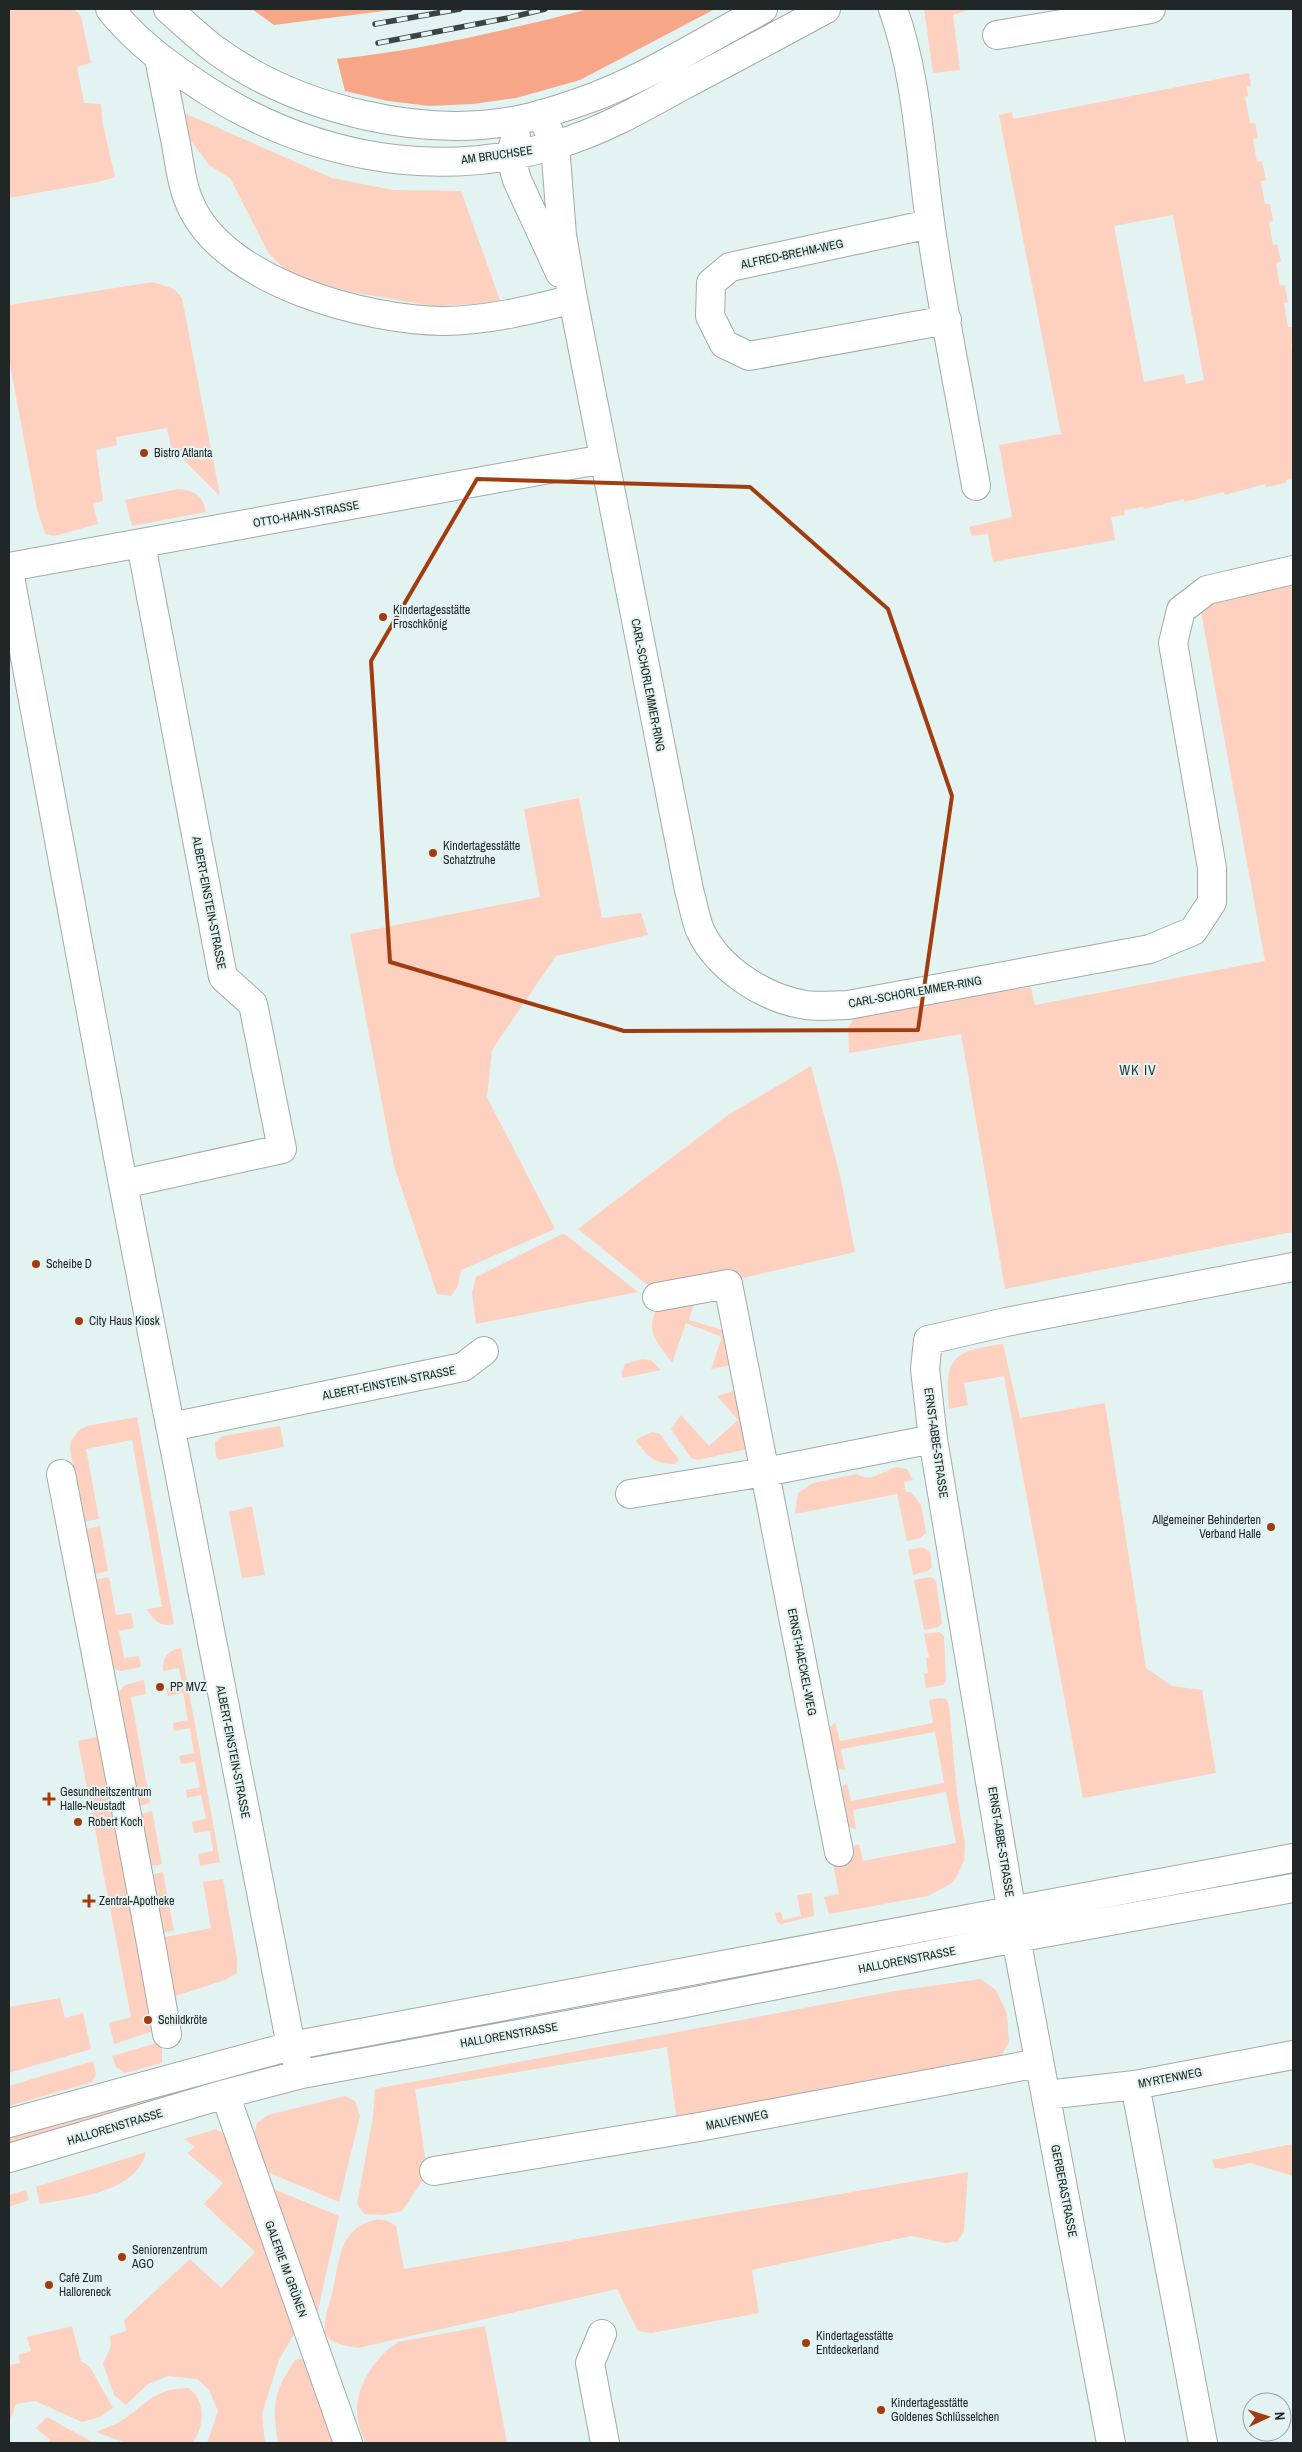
<svg xmlns="http://www.w3.org/2000/svg" width="1302" height="2452" viewBox="0 0 1302 2452" font-family="'Archivo Narrow',sans-serif">
	<style>
		.green { fill: #fed0c0; fill-rule: evenodd }
		.forest { fill: #f8a688 }
		.lines { fill: none; stroke-linecap: round; stroke-linejoin: round }
		.minor-casing { stroke: #9eacaa; stroke-width: 30 }
		.minor { stroke: #fff; stroke-width: 28 }
		.rail-casing { stroke: #3c4443; stroke-width: 5.5 }
		.rail { stroke: #e3f3f1; stroke-width: 4; stroke-dasharray: 11; stroke-linecap: butt }
		.marked { fill: none; stroke: #a13c10; stroke-width: 4; stroke-linejoin: round }
		.poi-dot { fill: #a13c10; stroke: #e3f3f1; stroke-width: 2 }
		.labels { text-anchor: middle; dominant-baseline: central; stroke-width: 4; stroke-linejoin: round; paint-order: stroke }
		.street-label { font-size: 12px; fill: #212726; stroke: #e3f3f1 }
		.poi-label { font-size: 12px; fill: #212726; stroke: #e3f3f1; text-anchor: start }
		.neighbourhood-label { font-size: 14px; letter-spacing: 1px; fill: #2e3b39; stroke: #e3f3f1 }
	</style>
	<rect width="100%" height="100%" fill="#e3f3f1"/>
	<!-- green -->
	<path class="green" d="M 9,9 L 75,9 L 81,17 L 91,63 L 77,67 L 84,103 L 101,104 L 103,125 L 115,177 L 98,182 L 9,198 Z
		M 924,9 L 972,9 L 953,15 L 960,70 L 933,73 Z
		M 1249,73 L 1251,86 L 1247,87 L 1248,96 L 1245,97 L 1250,123 L 1255,123 L 1258,138 L 1253,139 L 1257,162 L 1262,161 L 1266,180 L 1261,181 L 1265,204 L 1270,204 L 1273,221 L 1269,222 L 1273,245 L 1277,244 L 1281,261 L 1276,263 L 1280,286 L 1285,285 L 1288,302 L 1284,303 L 1288,327 L 1292,327 L 1293,344 L 1291,345 L 1293,357 L 1293,479 L 1286,480 L 1286,483 L 1266,487 L 1265,484 L 1225,495 L 1224,492 L 1184,502 L 1184,499 L 1144,509 L 1143,507 L 1124,510 L 1125,515 L 1111,517 L 1115,540 L 993,562 L 988,534 L 972,536 L 969,527 L 1012,517 L 999,445 L 1061,434 L 999,115 L 1012,112 L 1013,119 ZM 1173,215 L 1204,380 L 1186,384 L 1184,374 L 1144,382 L 1114,226 Z
		M 182,112 L 332,178 L 393,190 L 461,191 L 501,303 L 432,306 L 351,292 L 291,275 L 269,254 L 230,178 L 209,165 L 189,138 Z
		M 153,282 L 174,289 L 182,298 L 220,496 L 171,447 L 167,428 L 116,437 L 117,445 L 96,450 L 103,501 L 93,504 L 98,524 L 54,536 L 45,534 L 37,509 L 9,359 L 9,305 Z
		M 178,489 C 193,490 203,495 206,512 L 132,526 L 125,500 Z
		M 1293,576 L 1293,1232 L 1005,1289 L 961,1034 L 849,1053 L 848,1028 L 857,1013 L 1031,987 L 1035,1005 L 1265,961 L 1200,606 Z
		M 579,798 L 602,918 L 641,913 L 648,935 L 556,956 L 492,1050 L 487,1097 L 555,1229 L 461,1270 L 458,1286 L 451,1296 L 437,1294 L 394,1166 L 350,934 L 540,897 L 524,809 Z
		M 811,1066 L 840,1175 L 855,1252 L 730,1281 L 656,1292 L 578,1229 L 728,1115 Z
		M 562,1234 L 566,1235 L 638,1292 L 476,1324 L 472,1293 L 476,1277 Z
		M 696,1295 L 689,1320 L 732,1333 L 731,1365 L 711,1369 L 722,1337 L 686,1323 L 672,1363 C 659,1344 644,1332 657,1309 Z
		M 1003,1344 L 1020,1418 L 1105,1403 L 1146,1668 L 1172,1686 L 1202,1690 L 1216,1773 L 1083,1798 L 1004,1376 L 964,1383 L 968,1405 L 949,1409 C 944,1357 953,1351 1003,1344 Z
		M 642,1359 L 651,1360 L 661,1370 L 622,1378 L 622,1371 L 625,1364 Z
		M 737,1390 L 747,1449 L 698,1460 L 691,1458 L 671,1429 L 681,1415 L 709,1446 L 738,1420 L 717,1396 Z
		M 137,1417 L 174,1624 C 160,1627 154,1621 147,1609 L 162,1607 L 132,1440 L 86,1449 L 99,1519 L 83,1522 L 70,1449 L 71,1441 L 78,1431 L 87,1426 Z
		M 280,1426 L 284,1447 L 219,1460 L 216,1457 L 215,1442 L 223,1436 Z
		M 652,1432 L 660,1434 L 679,1460 L 675,1464 C 655,1464 648,1457 636,1441 L 637,1439 Z
		M 896,1467 L 907,1469 L 913,1480 L 904,1482 L 906,1492 L 911,1492 L 921,1505 L 926,1533 L 920,1538 L 907,1541 L 897,1494 L 795,1514 L 798,1493 L 813,1483 L 856,1474 C 873,1483 880,1472 896,1467 Z
		M 252,1506 L 265,1575 L 242,1578 L 229,1512 Z
		M 100,1526 L 108,1571 L 92,1575 L 85,1529 Z
		M 922,1547 L 930,1552 L 932,1567 L 928,1571 L 913,1575 L 908,1550 Z
		M 109,1577 L 116,1615 L 131,1613 L 134,1628 L 119,1631 L 124,1658 L 139,1656 L 141,1667 L 121,1671 L 112,1668 L 93,1580 Z
		M 930,1577 L 935,1579 L 936,1582 L 942,1623 L 938,1627 L 924,1630 L 914,1580 Z
		M 939,1632 L 944,1636 L 946,1681 L 943,1685 L 926,1688 L 924,1674 L 928,1673 L 926,1658 L 929,1657 L 924,1634 Z
		M 181,1648 L 220,1862 L 200,1866 L 198,1854 L 213,1851 L 210,1831 L 194,1833 L 192,1822 L 206,1819 L 201,1795 L 187,1798 L 186,1790 L 200,1787 L 195,1762 L 181,1764 L 179,1756 L 194,1753 L 190,1728 L 174,1731 L 173,1723 L 188,1720 L 183,1693 L 168,1696 L 166,1688 L 182,1685 L 179,1668 L 163,1671 C 162,1658 168,1650 181,1648 Z
		M 144,1680 L 146,1694 L 131,1697 L 150,1803 L 139,1806 L 116,1694 L 125,1685 Z
		M 941,1698 L 946,1699 L 949,1705 L 957,1795 L 965,1844 L 964,1861 L 957,1876 L 952,1883 L 928,1896 L 829,1914 L 824,1897 L 839,1894 L 833,1863 L 852,1859 L 851,1852 L 854,1846 L 859,1844 L 863,1861 L 956,1843 L 946,1792 L 853,1810 L 856,1829 L 847,1827 L 840,1793 L 843,1786 L 847,1784 L 851,1801 L 944,1783 L 935,1732 L 841,1749 L 845,1770 L 839,1769 L 834,1766 L 830,1728 L 835,1722 L 840,1741 L 933,1723 L 929,1700 Z
		M 102,1736 L 154,2031 L 114,2044 L 109,2023 L 131,2017 L 78,1741 Z
		M 152,1811 L 162,1864 L 151,1866 L 141,1814 Z
		M 163,1872 L 174,1931 L 162,1932 L 151,1875 Z
		M 223,1879 L 237,1959 L 237,1973 L 225,1980 L 172,1997 L 160,1938 L 211,1928 L 203,1882 Z
		M 812,1893 L 814,1916 L 781,1924 L 777,1921 L 775,1913 L 781,1912 L 783,1920 L 801,1916 L 797,1895 Z
		M 981,1979 L 996,1990 L 1007,2014 L 1009,2042 L 1000,2058 L 677,2123 L 667,2047 L 415,2089 L 426,2163 L 425,2177 L 402,2211 L 384,2215 L 364,2214 L 357,2204 L 373,2117 L 375,2089 L 895,1991 Z
		M 60,1998 L 65,2018 L 83,2013 L 91,2049 L 9,2073 L 9,2007 Z
		M 157,2043 L 162,2047 L 162,2063 L 125,2073 L 116,2067 L 112,2056 Z
		M 93,2061 L 96,2074 L 92,2082 L 9,2106 L 9,2086 Z
		M 212,2079 L 213,2085 L 9,2143 L 9,2134 Z
		M 345,2096 L 355,2101 L 360,2116 L 339,2202 L 267,2172 L 254,2135 L 257,2123 L 268,2115 Z
		M 216,2129 L 223,2133 L 232,2143 L 294,2334 L 279,2360 L 262,2414 L 265,2443 L 207,2443 L 218,2411 L 209,2390 L 197,2379 L 168,2376 L 148,2384 L 126,2405 L 114,2395 L 103,2364 L 111,2346 L 110,2336 L 126,2331 L 124,2320 L 190,2259 L 221,2288 L 255,2252 L 204,2204 L 223,2183 L 187,2153 L 195,2147 L 184,2139 Z
		M 1293,2144 L 1293,2176 L 1250,2163 L 1222,2169 L 1215,2168 L 1212,2160 Z
		M 146,2152 C 137,2193 73,2198 40,2204 L 36,2187 Z
		M 968,2172 L 964,2231 L 958,2241 L 946,2243 L 911,2236 L 752,2270 L 759,2313 L 651,2333 L 638,2331 L 617,2289 L 358,2348 C 347,2346 328,2344 325,2332 C 323,2319 330,2302 333,2290 C 339,2262 340,2229 371,2221 C 381,2218 388,2220 396,2226 L 404,2269 Z
		M 26,2190 L 29,2200 L 9,2207 L 9,2195 Z
		M 276,2190 L 339,2216 L 316,2319 L 273,2191 Z
		M 72,2326 L 81,2361 L 90,2367 L 113,2408 L 100,2417 L 82,2422 L 35,2401 L 16,2404 L 9,2423 L 9,2365 L 20,2363 L 18,2355 L 31,2351 L 27,2337 Z
		M 485,2326 L 507,2443 L 366,2443 C 363,2437 360,2431 359,2425 C 350,2394 373,2358 398,2342 Z
		M 299,2359 L 304,2359 L 307,2365 L 336,2443 L 278,2443 C 272,2405 273,2393 295,2360 Z
		M 188,2388 C 206,2398 205,2429 192,2443 L 126,2443 L 96,2432 C 106,2428 118,2424 127,2417 C 150,2400 157,2389 188,2388 Z
		M 47,2417 L 94,2443 L 48,2443 L 50,2440 L 36,2428 Z"/>
	<!-- forest -->
	<path class="forest" d="M 252,9 L 399,9 L 274,25 Z
		M 589,9 L 715,9 L 580,80 L 516,98 L 473,104 L 430,106 L 388,101 L 345,91 L 337,59 C 422,50 507,30 589,9 Z"/>
	<g class="lines">
		<!-- minor casing -->
		<g class="minor-casing">
			<path id="minor" d="M 110,9 C 132,37 161,60 191,80 C 298,154 428,183 555,145 C 600,132 641,109 682,86 C 730,61 778,35 826,9
				M 168,9 C 184,23 200,39 217,51 C 298,110 425,140 523,119 C 549,113 575,104 599,95 C 656,72 709,38 763,9
				M 893,9 C 917,76 920,151 930,221 C 942,310 961,398 976,486
				M 997,35 L 1151,9
				M 159,58 C 165,87 170,115 176,144 C 180,166 182,189 193,210 C 230,283 365,320 443,321 C 486,321 531,310 573,299
				M 541,114 L 555,145 L 562,235 L 573,299 L 689,890 C 693,903 695,918 700,930 C 718,969 765,999 806,1005 C 820,1007 835,1005 848,1005 L 1150,949 L 1193,931 L 1212,902 L 1212,868 L 1173,643 L 1181,610 L 1207,590 L 1293,570
				M 516,137 L 510,155 L 517,180 L 560,273
				M 930,224 L 730,267 L 711,283 L 710,316 L 724,344 L 749,356 L 947,320
				M 9,567 L 604,459
				M 9,571 L 123,1184 L 291,2046 L 302,2074
				M 123,1184 L 282,1149 L 253,1004 L 223,977 L 141,544
				M 657,1297 L 728,1284 L 839,1852
				M 171,1427 L 463,1367 L 484,1351
				M 61,1474 C 97,1661 135,1847 167,2034
				M 630,1494 L 765,1472 L 933,1439
				M 1135,2085 L 1203,2443
				M 225,2094 L 348,2443
				M 1046,2095 L 1135,2085 L 1293,2055
				M 9,2123 L 291,2046 L 1293,1858
				M 9,2158 L 225,2094 L 302,2074 L 675,2005 L 1016,1938 L 1293,1888
				M 434,2171 L 699,2127 L 1039,2063
				M 602,2334 L 590,2363 L 605,2443
				M 1111,2443 L 1016,1938 L 933,1439 L 925,1369 L 928,1340 L 1006,1322 L 1293,1267"/>
		</g>
		<!-- minor -->
		<use href="#minor" class="minor"/>
		<!-- rail casing -->
		<g class="rail-casing">
			<path id="rail" d="M 375,24 L 460,9
				M 378,43 L 508,18 L 545,9"/>
		</g>
		<!-- rail -->
		<use href="#rail" class="rail"/>
	</g>
	<!-- marked area -->
	<path class="marked" d="M 477,479 L 750,487 L 888,609 L 952,796 L 918,1030 L 624,1031 L 390,962 L 371,661 Z"/>
	<!-- markers -->
	<g class="poi-dot">
		<circle cx="144" cy="453" r="5"/>
		<circle cx="383" cy="617" r="5"/>
		<circle cx="433" cy="853" r="5"/>
		<circle cx="36" cy="1264" r="5"/>
		<circle cx="79" cy="1321" r="5"/>
		<circle cx="1271" cy="1527" r="5"/>
		<circle cx="160" cy="1687" r="5"/>
		<path d="M46.5 1791.5h5v5h5v5h-5v5h-5v-5h-5v-5h5z"/>
		<circle cx="78" cy="1822" r="5"/>
		<path d="M86.5 1893.5h5v5h5v5h-5v5h-5v-5h-5v-5h5z"/>
		<circle cx="148" cy="2020" r="5"/>
		<circle cx="122" cy="2257" r="5"/>
		<circle cx="49" cy="2285" r="5"/>
		<circle cx="806" cy="2343" r="5"/>
		<circle cx="881" cy="2410" r="5"/>
	</g>
	<g class="labels">
		<!-- street labels -->
		<g class="street-label">
			<text transform="translate(497 155) rotate(-8)">AM BRUCHSEE</text>
			<text transform="translate(792 254) rotate(-12)">ALFRED-BREHM-WEG</text>
			<text transform="translate(306 514) rotate(-10)">OTTO-HAHN-STRASSE</text>
			<text transform="translate(648 685) rotate(79)">CARL-SCHORLEMMER-RING</text>
			<text transform="translate(209 903) rotate(79)">ALBERT-EINSTEIN-STRASSE</text>
			<text transform="translate(915 992) rotate(-10)">CARL-SCHORLEMMER-RING</text>
			<text transform="translate(389 1383) rotate(-11)">ALBERT-EINSTEIN-STRASSE</text>
			<text transform="translate(936 1443) rotate(82)">ERNST-ABBE-STRASSE</text>
			<text transform="translate(802 1662) rotate(79)">ERNST-HAECKEL-WEG</text>
			<text transform="translate(233 1752) rotate(79)">ALBERT-EINSTEIN-STRASSE</text>
			<text transform="translate(1001 1842) rotate(81)">ERNST-ABBE-STRASSE</text>
			<text transform="translate(907 1960) rotate(-11)">HALLORENSTRASSE</text>
			<text transform="translate(509 2035) rotate(-10)">HALLORENSTRASSE</text>
			<text transform="translate(1170 2078) rotate(-11)">MYRTENWEG</text>
			<text transform="translate(737 2120) rotate(-11)">MALVENWEG</text>
			<text transform="translate(115 2127) rotate(-17)">HALLORENSTRASSE</text>
			<text transform="translate(1064 2191) rotate(79)">GERBERASTRASSE</text>
			<text transform="translate(286 2269) rotate(70)">GALERIE IM GRÜNEN</text>
		</g>
		<!-- poi labels -->
		<g class="poi-label">
			<text x="154" y="453">Bistro Atlanta</text>
			<text x="393" y="610">Kindertagesstätte<tspan x="393" dy="14">Froschkönig</tspan></text>
			<text x="443" y="846">Kindertagesstätte<tspan x="443" dy="14">Schatztruhe</tspan></text>
			<text x="46" y="1264">Scheibe D</text>
			<text x="89" y="1321">City Haus Kiosk</text>
			<text x="1261" y="1520" text-anchor="end">Allgemeiner Behinderten<tspan x="1261" dy="14">Verband Halle</tspan></text>
			<text x="170" y="1687">PP MVZ</text>
			<text x="60" y="1792">Gesundheitszentrum<tspan x="60" dy="14">Halle-Neustadt</tspan></text>
			<text x="88" y="1822">Robert Koch</text>
			<text x="99" y="1901">Zentral-Apotheke</text>
			<text x="158" y="2020">Schildkröte</text>
			<text x="132" y="2250">Seniorenzentrum<tspan x="132" dy="14">AGO</tspan></text>
			<text x="59" y="2278">Café Zum<tspan x="59" dy="14">Halloreneck</tspan></text>
			<text x="816" y="2336">Kindertagesstätte<tspan x="816" dy="14">Entdeckerland</tspan></text>
			<text x="891" y="2403">Kindertagesstätte<tspan x="891" dy="14">Goldenes Schlüsselchen</tspan></text>
		</g>
		<!-- neighbourhood labels -->
		<g class="neighbourhood-label">
			<text x="1138" y="1070">WK IV</text>
		</g>
	</g>
	<!-- border -->
	<rect width="1302" height="2452" fill="none" stroke="#212726" stroke-width="20"/>
	<!-- north arrow -->
	<g transform="translate(1267 2417) rotate(86)"><circle r="24" fill="#e3f3f1" stroke="#95a1a0"/>
	<path d="M0-4L9 19L0 12L-9 19Z" fill="#a13c10"/>
	<text y="-8" font-size="14" font-weight="bold" text-anchor="middle" fill="#212726">N</text>
	</g>
</svg>
